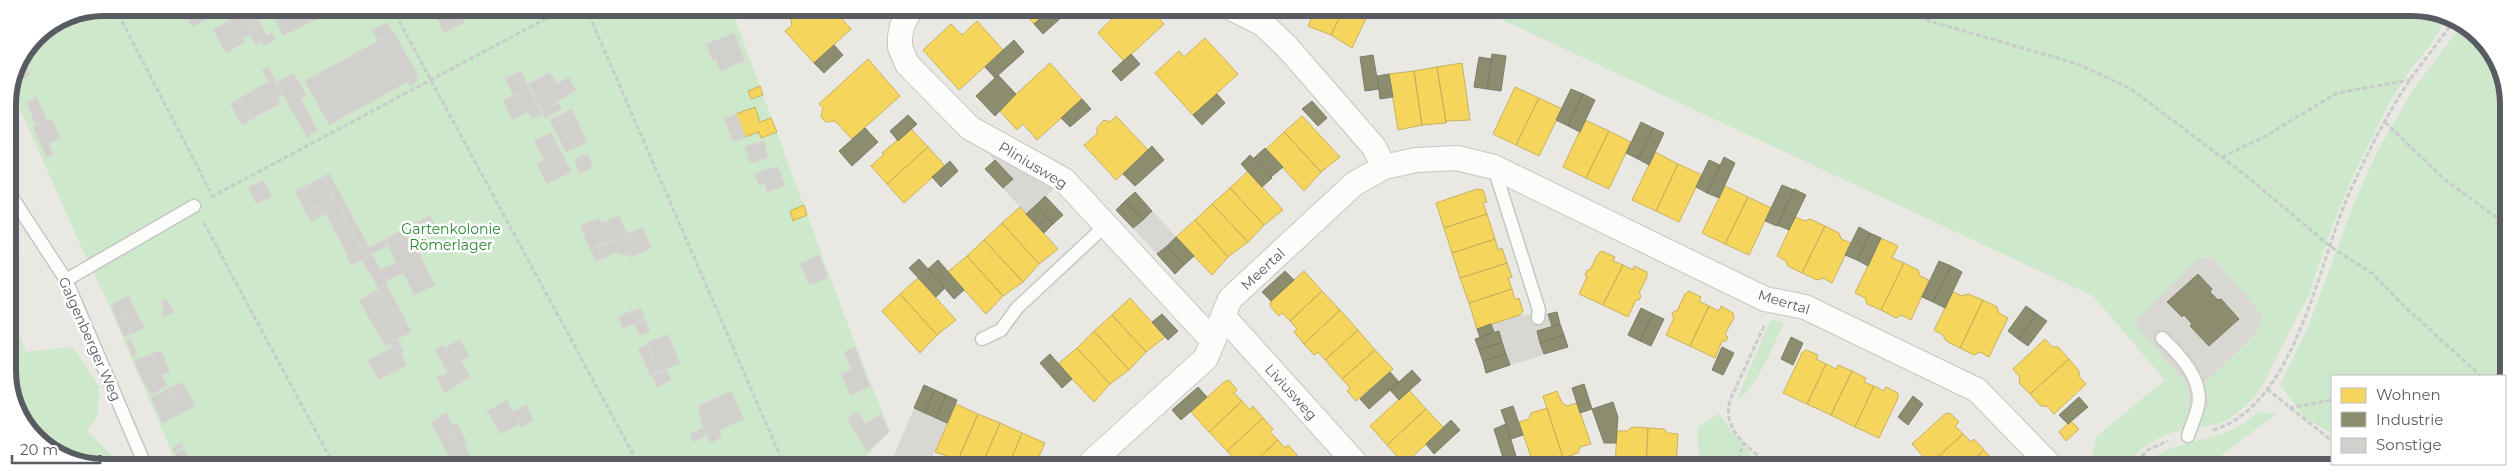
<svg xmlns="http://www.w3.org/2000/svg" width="2516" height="475" viewBox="0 0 2516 475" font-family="Montserrat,sans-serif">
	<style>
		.industrial { fill: #d9d7d2 }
		.green { fill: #cee8cb; fill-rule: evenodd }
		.homes { fill: #f6d55c; stroke: #c7b15e }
		.industry { fill: #8c8c6e; stroke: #7c7e6a }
		.building { fill: #d1d0cc; stroke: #d9d7d2 }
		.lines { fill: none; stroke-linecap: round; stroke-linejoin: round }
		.lane-casing { stroke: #c6c6c5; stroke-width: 15 }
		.street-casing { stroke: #c6c6c5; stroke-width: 26 }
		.path { stroke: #c5ccc9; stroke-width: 3; stroke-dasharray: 5 2.5; stroke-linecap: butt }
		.lane { stroke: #fcfcfb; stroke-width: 12 }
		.street { stroke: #fcfcfb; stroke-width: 24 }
		.labels { text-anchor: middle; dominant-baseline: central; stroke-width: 5; stroke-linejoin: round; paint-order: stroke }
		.street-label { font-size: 14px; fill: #585c62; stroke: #fff }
		.park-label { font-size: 14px; fill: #2b8731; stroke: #fff }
		.rim { fill: none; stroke: #585c62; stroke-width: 6 }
	</style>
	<rect width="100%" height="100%" fill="#eae8e2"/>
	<!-- industrial -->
	<path class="industrial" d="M 986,150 L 1056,187 L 1046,196 L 1063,215 L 1044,233 L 985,169 L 994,160 Z
		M 1135,192 L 1194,256 L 1175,274 L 1116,210 Z
		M 2213,257 L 2263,316 L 2257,333 L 2204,384 L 2209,406 L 2187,403 L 2134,323 L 2199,258 Z
		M 1557,312 L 1568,347 L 1486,373 L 1475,339 L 1480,337 L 1477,329 L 1520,315 L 1548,314 Z
		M 924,385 L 957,400 L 932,457 L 936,467 L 889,467 Z"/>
	<!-- green -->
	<path class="green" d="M 105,8 L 731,8 L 843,312 L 890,432 L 855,467 L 178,467 L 108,303 L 83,251 L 11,89 C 17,56 36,30 67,15 C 78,10 93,10 105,8 Z
		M 1477,8 L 2424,8 L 2446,19 L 2429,47 L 2409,71 L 2387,107 L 2352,178 L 2331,229 L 2309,294 L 2261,388 C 2252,400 2240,412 2227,420 C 2211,428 2191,427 2174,432 C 2154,438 2137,451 2123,467 L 2090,467 L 2096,437 L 2165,380 L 2093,296 ZM 2213,257 L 2263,316 L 2257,334 L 2204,384 L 2209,406 L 2187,403 L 2190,395 L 2184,381 L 2134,323 L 2199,258 Z
		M 2461,26 L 2482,39 L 2507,85 L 2508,383 L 2505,389 L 2505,376 L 2332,376 L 2332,433 L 2305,418 L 2280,385 L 2307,330 L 2354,203 L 2377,152 L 2413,90 Z
		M 9,308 L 26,352 L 73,347 L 99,387 L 98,415 L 87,430 L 123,467 L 92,467 L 36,439 L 9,390 Z
		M 1771,319 L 1784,323 C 1776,339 1753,395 1737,399 Z
		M 2258,412 L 2276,414 L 2206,467 L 2141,467 C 2168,441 2207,443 2240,426 C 2246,423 2252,417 2258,412 Z
		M 1719,414 L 1757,463 L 1755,467 L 1700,467 L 1697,427 Z
		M 2370,464 L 2426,464 L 2417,467 L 2375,467 Z"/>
	<!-- homes -->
	<path class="homes" d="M 811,8 L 836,8 L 844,16 L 841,18 L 851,29 L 814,63 L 785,31 L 792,25 L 790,16 L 797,11 L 805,13 Z
		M 1020,8 L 1052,8 L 1034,24 Z
		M 1122,8 L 1126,11 L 1130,8 L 1150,8 L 1164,24 L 1124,61 L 1098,33 Z
		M 1316,8 L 1344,8 L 1331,35 L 1308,26 Z
		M 1344,8 L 1371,8 L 1352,48 L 1331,35 Z
		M 977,21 L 1003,50 L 959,90 L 923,50 L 951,24 L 962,35 Z
		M 1205,38 L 1238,74 L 1193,115 L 1155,73 L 1179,51 L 1184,57 Z
		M 868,59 L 900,96 L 852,139 L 835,121 L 826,122 L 821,117 L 823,108 L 819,104 Z
		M 1050,63 L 1082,99 L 1037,140 L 1023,124 L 1017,130 L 999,110 Z
		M 1462,63 L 1470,120 L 1446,121 L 1446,123 L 1437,67 Z
		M 1437,67 L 1446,123 L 1422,125 L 1414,71 Z
		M 1414,71 L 1422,125 L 1398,130 L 1389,74 Z
		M 760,86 L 763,95 L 751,99 L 748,91 Z
		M 1515,87 L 1539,98 L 1516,145 L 1493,134 Z
		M 1539,98 L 1562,109 L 1539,156 L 1516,145 Z
		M 755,107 L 760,122 L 771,118 L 777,132 L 761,138 L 759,132 L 745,137 L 736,114 Z
		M 1116,116 L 1148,150 L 1116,180 L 1084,145 L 1097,134 L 1097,128 L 1104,120 L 1110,122 Z
		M 1302,116 L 1340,157 L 1321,172 L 1284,132 Z
		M 1585,120 L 1609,131 L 1586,178 L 1563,167 Z
		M 911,129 L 928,147 L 887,184 L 871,166 L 884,154 L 882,153 Z
		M 1609,131 L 1631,142 L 1609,189 L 1586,178 Z
		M 1284,132 L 1321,172 L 1304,191 L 1266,149 Z
		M 928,147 L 945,166 L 904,203 L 887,184 Z
		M 1655,152 L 1678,164 L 1656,211 L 1632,200 Z
		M 1678,164 L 1702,175 L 1679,222 L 1656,211 Z
		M 1248,171 L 1283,210 L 1264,225 L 1230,188 Z
		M 1725,186 L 1748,197 L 1725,244 L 1702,233 Z
		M 1230,188 L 1264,225 L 1248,242 L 1212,204 Z
		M 1477,189 L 1483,190 L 1487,202 L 1483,203 L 1487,214 L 1444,228 L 1436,203 Z
		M 1748,197 L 1771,208 L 1749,255 L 1725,244 Z
		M 1212,204 L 1248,242 L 1228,257 L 1195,220 Z
		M 804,205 L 807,215 L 793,221 L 790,211 Z
		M 1020,207 L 1058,249 L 1039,264 L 1002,223 Z
		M 1487,214 L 1495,239 L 1452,253 L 1444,228 Z
		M 1795,217 L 1805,221 L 1810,219 L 1825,226 L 1802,273 L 1788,266 L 1786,261 L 1777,256 Z
		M 1195,220 L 1228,257 L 1212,275 L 1176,237 Z
		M 1002,223 L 1039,264 L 1023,282 L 984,240 Z
		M 1825,226 L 1839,233 L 1841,239 L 1851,243 L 1832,283 L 1823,278 L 1817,280 L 1802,273 Z
		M 1881,238 L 1898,246 L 1892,258 L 1904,263 L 1881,310 L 1867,304 L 1865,298 L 1855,293 Z
		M 1495,239 L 1498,250 L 1502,248 L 1507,263 L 1460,278 L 1452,253 Z
		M 984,240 L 1023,282 L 1003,296 L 967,256 Z
		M 1602,251 L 1615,257 L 1613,261 L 1623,265 L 1603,305 L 1579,294 L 1587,277 L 1585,275 L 1587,270 L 1590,270 L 1598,254 Z
		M 967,256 L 1003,296 L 986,314 L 948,272 Z
		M 1507,263 L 1512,277 L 1508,278 L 1512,289 L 1469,303 L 1460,278 Z
		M 1904,263 L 1918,270 L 1920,276 L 1929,280 L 1911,320 L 1901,315 L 1896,318 L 1881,310 Z
		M 1623,265 L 1633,270 L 1634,266 L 1647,272 L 1647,277 L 1639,293 L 1641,296 L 1639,300 L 1636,300 L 1628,317 L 1603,305 Z
		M 1304,271 L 1322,291 L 1290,321 L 1282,313 L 1279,316 L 1270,306 L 1271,301 Z
		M 918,278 L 956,320 L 937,335 L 900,294 Z
		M 1512,289 L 1515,300 L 1519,298 L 1523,311 L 1520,315 L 1477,329 L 1469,303 Z
		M 1322,291 L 1340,310 L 1304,344 L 1294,332 L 1297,329 L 1290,321 Z
		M 1689,291 L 1701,297 L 1699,301 L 1709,306 L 1690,346 L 1666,335 L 1674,318 L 1672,315 L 1674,311 L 1677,311 L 1685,294 Z
		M 1953,292 L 1962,296 L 1968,294 L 1983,300 L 1960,348 L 1946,341 L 1943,335 L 1934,330 Z
		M 900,294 L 937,335 L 920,353 L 882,311 Z
		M 1130,298 L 1165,337 L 1146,352 L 1112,315 Z
		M 1983,300 L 1997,307 L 1999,313 L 2008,318 L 1989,357 L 1980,352 L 1974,355 L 1960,348 Z
		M 1709,306 L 1719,311 L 1721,306 L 1733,313 L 1734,318 L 1725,334 L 1728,337 L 1726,341 L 1722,341 L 1715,358 L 1690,346 Z
		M 1340,310 L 1358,330 L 1325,360 L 1318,352 L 1314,355 L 1304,344 Z
		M 1112,315 L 1146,352 L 1129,370 L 1094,331 Z
		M 1358,330 L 1375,350 L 1342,379 L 1325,360 Z
		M 1094,331 L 1129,370 L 1110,384 L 1077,348 Z
		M 2045,339 L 2052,347 L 2058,347 L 2069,359 L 2030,394 L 2019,383 L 2020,377 L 2013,369 Z
		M 1077,348 L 1110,384 L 1094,402 L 1058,364 Z
		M 1375,350 L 1393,369 L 1356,401 L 1347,391 L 1350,388 L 1342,379 Z
		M 1806,350 L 1818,355 L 1816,359 L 1826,364 L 1807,404 L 1783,393 L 1802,353 Z
		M 2069,359 L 2079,371 L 2079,376 L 2086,384 L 2054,414 L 2047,406 L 2041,406 L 2030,394 Z
		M 1826,364 L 1836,369 L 1838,365 L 1852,371 L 1831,415 L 1807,404 Z
		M 1852,371 L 1866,378 L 1864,382 L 1874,386 L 1855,427 L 1831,415 Z
		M 1229,380 L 1237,390 L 1234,393 L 1242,401 L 1209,432 L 1191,412 L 1224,382 Z
		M 1874,386 L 1884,391 L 1886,387 L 1898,393 L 1898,398 L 1879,438 L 1855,427 Z
		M 1409,390 L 1426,409 L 1387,445 L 1370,426 Z
		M 1557,391 L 1562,403 L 1567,406 L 1577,403 L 1591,444 L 1580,447 L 1578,453 L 1563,458 L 1543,396 Z
		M 1242,401 L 1250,410 L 1253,406 L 1263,418 L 1227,451 L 1209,432 Z
		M 956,404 L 978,414 L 958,460 L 935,452 Z
		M 1547,408 L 1563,458 L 1548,463 L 1542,460 L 1533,463 L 1519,422 L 1529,419 L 1531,413 Z
		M 1426,409 L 1444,428 L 1404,464 L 1387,445 Z
		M 1950,413 L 1959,422 L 1955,426 L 1963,434 L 1930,464 L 1912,444 L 1945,414 Z
		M 978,414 L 1000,423 L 981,467 L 969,467 L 968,464 L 958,460 Z
		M 1263,418 L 1273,429 L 1270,432 L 1278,440 L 1249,467 L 1241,467 L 1227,451 Z
		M 2071,421 L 2079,429 L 2066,441 L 2059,432 Z
		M 1000,423 L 1022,433 L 1008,467 L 981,467 Z
		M 1632,427 L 1648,428 L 1646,467 L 1615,467 L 1617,431 L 1627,431 Z
		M 1648,428 L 1664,429 L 1668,433 L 1678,434 L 1676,467 L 1646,467 Z
		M 1022,433 L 1045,443 L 1034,467 L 1008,467 Z
		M 1963,434 L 1971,442 L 1974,439 L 1984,450 L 1965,467 L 1933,467 L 1930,464 Z
		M 1278,440 L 1285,448 L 1288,445 L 1297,455 L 1296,460 L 1288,467 L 1249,467 Z
		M 1984,450 L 1994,461 L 1991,464 L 1994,467 L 1965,467 Z
		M 865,458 L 875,467 L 856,467 Z
		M 1500,461 L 1503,467 L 1482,467 L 1491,467 Z"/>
	<!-- industry -->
	<path class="industry" d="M 1052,8 L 1063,16 L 1043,34 L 1034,24 Z
		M 1014,40 L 1024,52 L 995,78 L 985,67 Z
		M 834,45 L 843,55 L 824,73 L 814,63 Z
		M 1131,54 L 1140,64 L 1121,81 L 1112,71 Z
		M 1492,54 L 1506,56 L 1501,91 L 1487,89 Z
		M 1373,55 L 1379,89 L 1365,91 L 1360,57 Z
		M 1479,57 L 1492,59 L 1487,89 L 1474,87 Z
		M 1389,74 L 1393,97 L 1380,99 L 1377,76 Z
		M 998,75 L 1016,94 L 995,116 L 976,96 Z
		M 1571,89 L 1583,94 L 1568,126 L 1556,120 Z
		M 1217,94 L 1225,103 L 1202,125 L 1193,115 Z
		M 1583,94 L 1595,100 L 1580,132 L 1568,126 Z
		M 1082,99 L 1091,109 L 1070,127 L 1061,118 Z
		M 1312,101 L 1327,118 L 1318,126 L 1302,109 Z
		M 908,115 L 917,124 L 898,141 L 890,131 Z
		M 1641,122 L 1653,128 L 1638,159 L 1626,153 Z
		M 865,128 L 878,142 L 852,166 L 839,151 Z
		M 1653,128 L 1664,133 L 1649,165 L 1638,159 Z
		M 1152,146 L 1164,160 L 1135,186 L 1123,174 Z
		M 1265,148 L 1283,167 L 1271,177 L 1254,158 Z
		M 1250,155 L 1272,178 L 1262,187 L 1241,164 Z
		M 1724,157 L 1735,163 L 1719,198 L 1707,193 Z
		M 995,160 L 1013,179 L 1003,188 L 985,169 Z
		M 1709,160 L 1720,165 L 1707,193 L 1696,187 Z
		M 950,161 L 958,171 L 941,187 L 932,177 Z
		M 1782,185 L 1794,190 L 1777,226 L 1765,221 Z
		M 1794,189 L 1806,195 L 1789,230 L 1777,225 Z
		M 1135,192 L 1152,211 L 1143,220 L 1125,201 Z
		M 1045,196 L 1063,215 L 1053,224 L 1036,205 Z
		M 1125,201 L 1143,220 L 1133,228 L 1116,210 Z
		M 1036,205 L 1053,224 L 1044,233 L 1026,214 Z
		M 1859,227 L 1870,233 L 1857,260 L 1845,255 Z
		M 1870,233 L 1881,238 L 1868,266 L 1857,260 Z
		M 1176,237 L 1194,256 L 1184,265 L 1167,246 Z
		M 1167,246 L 1184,265 L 1175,274 L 1157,254 Z
		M 919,259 L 945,288 L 936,297 L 909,268 Z
		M 938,260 L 964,290 L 954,299 L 928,269 Z
		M 1939,261 L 1951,266 L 1933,302 L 1922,297 Z
		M 1951,266 L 1962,272 L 1945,308 L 1933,302 Z
		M 1285,271 L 1294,280 L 1271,301 L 1262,292 Z
		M 2198,274 L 2212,289 L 2210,292 L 2218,300 L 2221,299 L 2239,319 L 2209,346 L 2190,326 L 2192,324 L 2184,315 L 2182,317 L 2167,302 Z
		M 2026,306 L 2037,314 L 2018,339 L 2008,331 Z
		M 1641,308 L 1653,314 L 1640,341 L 1628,335 Z
		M 1557,312 L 1560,324 L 1552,326 L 1548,314 Z
		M 1162,314 L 1178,331 L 1168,340 L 1152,322 Z
		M 1653,314 L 1664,319 L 1651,346 L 1640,341 Z
		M 2037,314 L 2047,321 L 2028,346 L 2018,339 Z
		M 1491,324 L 1494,332 L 1480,337 L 1477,329 Z
		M 1560,324 L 1564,335 L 1540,343 L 1537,331 Z
		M 1499,331 L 1502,342 L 1479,350 L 1475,339 Z
		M 1564,335 L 1568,347 L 1544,354 L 1540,343 Z
		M 1791,337 L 1803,343 L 1793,365 L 1781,359 Z
		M 1502,342 L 1506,354 L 1483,361 L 1479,350 Z
		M 1722,347 L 1734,353 L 1723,375 L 1712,370 Z
		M 1050,354 L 1072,379 L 1062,388 L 1040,363 Z
		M 1506,354 L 1510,365 L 1486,373 L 1483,361 Z
		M 1412,370 L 1421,380 L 1399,400 L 1390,390 Z
		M 1390,372 L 1399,382 L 1369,409 L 1360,399 Z
		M 1584,384 L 1592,409 L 1580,413 L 1572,388 Z
		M 924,385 L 935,390 L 925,413 L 914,408 Z
		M 1198,387 L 1207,397 L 1181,420 L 1172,410 Z
		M 935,390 L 946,395 L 936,418 L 925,413 Z
		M 946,395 L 957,400 L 947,423 L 936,418 Z
		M 1913,396 L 1923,404 L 1908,425 L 1898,417 Z
		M 2079,397 L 2088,407 L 2068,424 L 2059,415 Z
		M 1613,402 L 1618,417 L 1616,443 L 1604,443 L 1592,409 Z
		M 1513,406 L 1523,435 L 1511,439 L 1501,410 Z
		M 1451,420 L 1460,430 L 1434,454 L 1426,444 Z
		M 1506,424 L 1516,456 L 1504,461 L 1494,429 Z
		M 1296,460 L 1302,467 L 1288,467 Z
		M 910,461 L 910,467 L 889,467 L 891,462 Z"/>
	<!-- building -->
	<path class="building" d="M 182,8 L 199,8 L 206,20 L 192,27 Z
		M 199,8 L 220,8 L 222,11 L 206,20 Z
		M 246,8 L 252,8 L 267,35 L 272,33 L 275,40 L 264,46 L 262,41 L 256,45 L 249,32 L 256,29 L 249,16 L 242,19 L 238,12 Z
		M 270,8 L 279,8 L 282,14 L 294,8 L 296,13 L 314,8 L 319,18 L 283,36 Z
		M 279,8 L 308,8 L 296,13 L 294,8 L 282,14 Z
		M 431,8 L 449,8 L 435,15 Z
		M 449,8 L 457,8 L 465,22 L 444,33 L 435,15 Z
		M 684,8 L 685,11 L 675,15 L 672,9 Z
		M 694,8 L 700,8 L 703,17 L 698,19 Z
		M 240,15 L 251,34 L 239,41 L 228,21 Z
		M 249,16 L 256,29 L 249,32 L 242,19 Z
		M 228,21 L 239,41 L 244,38 L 246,42 L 226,53 L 213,30 Z
		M 387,22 L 393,33 L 378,41 L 372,30 Z
		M 394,32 L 418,76 L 329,125 L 305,81 Z
		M 734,33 L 745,61 L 720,71 L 716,59 L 712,60 L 706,44 Z
		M 24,57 L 26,60 L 23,61 L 30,75 L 19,81 L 14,72 L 15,67 L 22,58 Z
		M 268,67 L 274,78 L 268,82 L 262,70 Z
		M 521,71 L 529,88 L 513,95 L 505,78 Z
		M 550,72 L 557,84 L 569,77 L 576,90 L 542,111 L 528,84 Z
		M 294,73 L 307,96 L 301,99 L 288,76 Z
		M 288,76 L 318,131 L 307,137 L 276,83 Z
		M 418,76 L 417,82 L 410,86 L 408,82 Z
		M 274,78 L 282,94 L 278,97 L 280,104 L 252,119 L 240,98 Z
		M 529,88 L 542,114 L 532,119 L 528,111 L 512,120 L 503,100 Z
		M 37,97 L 47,121 L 36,126 L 27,103 Z
		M 240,98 L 252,119 L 242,125 L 230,104 Z
		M 558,102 L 562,109 L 545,118 L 542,111 Z
		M 572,109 L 587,142 L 566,152 L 550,120 Z
		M 736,114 L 745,137 L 733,142 L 724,119 Z
		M 52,119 L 60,138 L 49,144 L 53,154 L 47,158 L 33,127 Z
		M 551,132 L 561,151 L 544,160 L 534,141 Z
		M 764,141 L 768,158 L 750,163 L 745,146 Z
		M 561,151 L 571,172 L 547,184 L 537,164 Z
		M 587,153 L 593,167 L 580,174 L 574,160 Z
		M 778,166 L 785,186 L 767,192 L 764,183 L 759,185 L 754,174 Z
		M 329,173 L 369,247 L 385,239 L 388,245 L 366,257 L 323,177 Z
		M 323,177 L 334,198 L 315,208 L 303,187 Z
		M 263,180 L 272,196 L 256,204 L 248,188 Z
		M 303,187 L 315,208 L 306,213 L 295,192 Z
		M 334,198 L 339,206 L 322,216 L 317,207 Z
		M 339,206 L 344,215 L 330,222 L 325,214 Z
		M 317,207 L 322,216 L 311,222 L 306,213 Z
		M 344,215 L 358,241 L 344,249 L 330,222 Z
		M 430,216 L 435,225 L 411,237 L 407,227 Z
		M 619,216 L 627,234 L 609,241 L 601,223 Z
		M 599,218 L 609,241 L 590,250 L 580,226 Z
		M 407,227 L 424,263 L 386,281 L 381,270 L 396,263 L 385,239 Z
		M 642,227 L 645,233 L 625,242 L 632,257 L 616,252 L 603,259 L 598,247 Z
		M 645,233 L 652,248 L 632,257 L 625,242 Z
		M 358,241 L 366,257 L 351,266 L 344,249 Z
		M 598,247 L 603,259 L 596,262 L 590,250 Z
		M 372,253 L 388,284 L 379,289 L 362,260 Z
		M 819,255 L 828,278 L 809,285 L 800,263 Z
		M 424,263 L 435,285 L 414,295 L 403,273 Z
		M 386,285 L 399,307 L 390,312 L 377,290 Z
		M 377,290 L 390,312 L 372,323 L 359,301 Z
		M 129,296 L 134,308 L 116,318 L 111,305 Z
		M 166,299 L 174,312 L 164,317 L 161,314 L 164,310 L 161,302 Z
		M 399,307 L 411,332 L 401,337 L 388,313 Z
		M 134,308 L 145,327 L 133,334 L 122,314 Z
		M 641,308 L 645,319 L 636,323 L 631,311 Z
		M 631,311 L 636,323 L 623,328 L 618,317 Z
		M 388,313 L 401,337 L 385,346 L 372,323 Z
		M 122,314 L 132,333 L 124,337 L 116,318 Z
		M 645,319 L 650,331 L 639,335 L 634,323 Z
		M 668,334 L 680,363 L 650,376 L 647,368 L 656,364 L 647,343 Z
		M 130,338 L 137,354 L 132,356 L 126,340 Z
		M 397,339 L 404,352 L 401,353 L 397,345 L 392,347 L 390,343 Z
		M 460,339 L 469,356 L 452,366 L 450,362 L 452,361 L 445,348 Z
		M 649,344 L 656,364 L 647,368 L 638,349 Z
		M 397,345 L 407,365 L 392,373 L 382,353 Z
		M 443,345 L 452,361 L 450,362 L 452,366 L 461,360 L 470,377 L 445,393 L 436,377 L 448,373 L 435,350 Z
		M 855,347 L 870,387 L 850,395 L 841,374 L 851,369 L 844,352 Z
		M 161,350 L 170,372 L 160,376 L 151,354 Z
		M 382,353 L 392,373 L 379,380 L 368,361 Z
		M 151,354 L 160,376 L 144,384 L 134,361 Z
		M 667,370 L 671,380 L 657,387 L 652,376 Z
		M 162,375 L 167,386 L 151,395 L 145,383 Z
		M 182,382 L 195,406 L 179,415 L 172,402 L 177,399 L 169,388 Z
		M 169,388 L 172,394 L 154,404 L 151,398 Z
		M 731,391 L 744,419 L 706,436 L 703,428 L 719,420 L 710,400 Z
		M 173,394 L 177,399 L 172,402 L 179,415 L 162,423 L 154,404 Z
		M 507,400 L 519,424 L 500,434 L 487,411 Z
		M 710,400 L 719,420 L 703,428 L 698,406 Z
		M 526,405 L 534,420 L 521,427 L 513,412 Z
		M 858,412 L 865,423 L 854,430 L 847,418 Z
		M 446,413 L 452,425 L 457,424 L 460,429 L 440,439 L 431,422 Z
		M 881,414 L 889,432 L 867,452 L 854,430 Z
		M 703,428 L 706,436 L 693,442 L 690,434 Z
		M 460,429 L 467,442 L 464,444 L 470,456 L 464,459 L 451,433 Z
		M 719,430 L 722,437 L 711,443 L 707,435 Z
		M 451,433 L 464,459 L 453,465 L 440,439 Z
		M 181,443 L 183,447 L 174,452 L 173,448 Z
		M 184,449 L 192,464 L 188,467 L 181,467 L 175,454 Z"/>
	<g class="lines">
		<!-- lane casing -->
		<g class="lane-casing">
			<path id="lane" d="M 1494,168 L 1539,310 L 1538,318
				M 8,191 L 66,280 L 146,467
				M 66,280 L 194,206
				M 2162,338 C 2179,354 2204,380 2198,406 C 2196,416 2191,426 2188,436
				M 982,339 L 1001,330 L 1017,308 L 1106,225"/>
		</g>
		<!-- street casing -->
		<g class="street-casing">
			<path id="street" d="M 911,8 L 902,26 L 900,37 L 900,47 L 907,64 L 970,128 L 1064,180 L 1213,341
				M 1231,8 L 1263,24 L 1288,48 L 1374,147 L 1384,167
				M 1223,316 L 1359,467
				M 1086,467 L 1206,358 L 1230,299 L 1354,184 L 1384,167 L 1416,160 L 1457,158 L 1494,167 L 1765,299 L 1805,307 L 1977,390 L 2052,467"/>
		</g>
		<!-- path -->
		<path class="path" d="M 115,8 L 210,191
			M 392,8 L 640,467
			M 586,8 L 785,467
			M 1898,8 L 1929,21 L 2078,64 L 2131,89 L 2244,174 L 2331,247 L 2373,274 L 2405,307 L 2481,376
			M 2385,122 L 2444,179 L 2507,225
			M 2222,157 L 2264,137 L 2337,93 L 2410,80
			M 211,197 L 566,8
			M 204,223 L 335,467
			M 1764,326 L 1730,400 C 1721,432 1752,450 1772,467
			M 2267,389 L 2332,441
			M 2289,408 L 2332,400
			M 2213,430 C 2298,405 2319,256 2352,187 C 2369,151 2387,113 2410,80 C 2423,61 2439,42 2453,22
			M 2361,464 L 2365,467
			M 1737,467 L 1743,443
			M 2131,467 L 2149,449 L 2168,441"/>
		<!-- lane -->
		<use href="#lane" class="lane"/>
		<!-- street -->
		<use href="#street" class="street"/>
	</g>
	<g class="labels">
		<!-- street labels -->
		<g class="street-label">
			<text transform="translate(1033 165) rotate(31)">Pliniusweg</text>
			<text transform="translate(1263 269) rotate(-43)">Meertal</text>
			<text transform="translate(1784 302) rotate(17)">Meertal</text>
			<text transform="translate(90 339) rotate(66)">Galgenberger Weg</text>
			<text transform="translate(1291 392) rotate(48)">Liviusweg</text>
		</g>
		<!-- park labels -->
		<g class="park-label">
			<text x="451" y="229">Gartenkolonie<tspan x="451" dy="16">Römerlager</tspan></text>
		</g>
	</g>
	<!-- crop -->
	<path d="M0 0H2516V475H0ZM104 16H2412A88 88 0 0 1 2500 104V371A88 88 0 0 1 2412 459H104A88 88 0 0 1 16 371V104A88 88 0 0 1 104 16Z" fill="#fff" fill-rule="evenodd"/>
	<path class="rim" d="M104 16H2412A88 88 0 0 1 2500 104V371A88 88 0 0 1 2412 459H104A88 88 0 0 1 16 371V104A88 88 0 0 1 104 16Z"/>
	<!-- legend -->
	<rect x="2331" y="375" width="175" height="90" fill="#ffffff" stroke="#bcbec0"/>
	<rect x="2341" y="388" width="25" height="15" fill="#f6d55c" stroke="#bcbec0"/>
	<text x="2376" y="400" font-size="15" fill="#585c62">Wohnen</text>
	<rect x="2341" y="412" width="25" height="15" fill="#8c8c6e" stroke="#bcbec0"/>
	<text x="2376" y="425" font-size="15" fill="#585c62">Industrie</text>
	<rect x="2341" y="438" width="25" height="15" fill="#d1d0cc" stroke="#bcbec0"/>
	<text x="2376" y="450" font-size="15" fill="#585c62">Sonstige</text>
	<!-- scale -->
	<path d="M12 455v8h88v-8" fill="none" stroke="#585c62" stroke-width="2.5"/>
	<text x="20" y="455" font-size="15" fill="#585c62" stroke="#ffffff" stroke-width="4" paint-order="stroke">20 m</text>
</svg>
